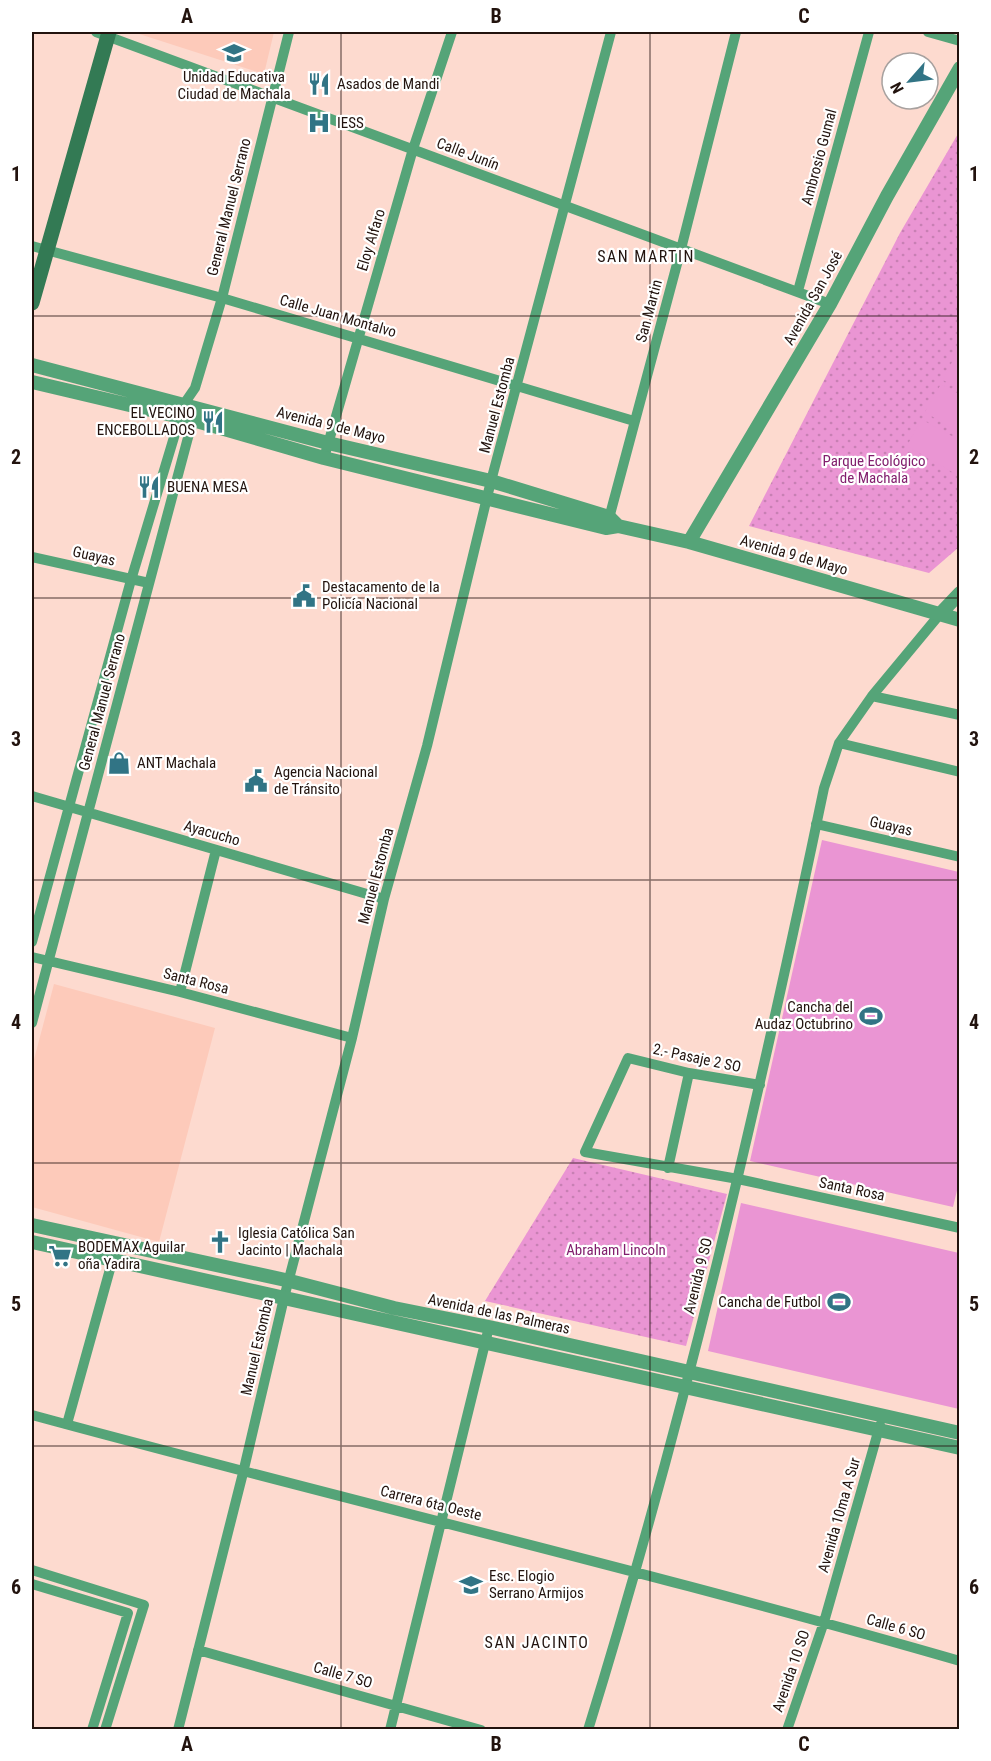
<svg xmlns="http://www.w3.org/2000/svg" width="991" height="1761" viewBox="0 0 991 1761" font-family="'Roboto Condensed',sans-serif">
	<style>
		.built { fill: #fdcaba }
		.grass { fill: url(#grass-dots) }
		.pitch { fill: #ea95d3 }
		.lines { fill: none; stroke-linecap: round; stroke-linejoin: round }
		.minor { stroke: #55a478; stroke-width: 10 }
		.tertiary { stroke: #55a478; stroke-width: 14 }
		.secondary { stroke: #337a54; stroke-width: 15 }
		.grid { fill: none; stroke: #22130e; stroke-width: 1.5; stroke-opacity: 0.55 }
		.labels { text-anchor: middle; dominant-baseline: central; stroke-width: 4.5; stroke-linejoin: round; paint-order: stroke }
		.poi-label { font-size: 15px; fill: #22130e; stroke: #fff; text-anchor: start }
		.street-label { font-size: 15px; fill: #22130e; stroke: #fff }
		.park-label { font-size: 15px; fill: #821f6e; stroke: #fff }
		.neighbourhood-label { font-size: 16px; letter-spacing: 1.5px; fill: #22130e; stroke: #fff }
		.neatline { fill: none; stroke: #22130e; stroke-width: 2 }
		.grid-label { font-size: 20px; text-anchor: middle; font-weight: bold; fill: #22130e }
	</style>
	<defs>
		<pattern id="grass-dots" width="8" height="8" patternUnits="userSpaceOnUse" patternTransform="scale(1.5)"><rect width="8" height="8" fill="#ea95d3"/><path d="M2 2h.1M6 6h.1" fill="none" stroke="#c880b4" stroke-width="1.8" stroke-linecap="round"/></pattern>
	</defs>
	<rect width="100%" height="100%" fill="#fddacf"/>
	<!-- built -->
	<path class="built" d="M 133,32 L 274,32 L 264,74 Z
		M 54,984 L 215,1028 L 159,1242 L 32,1207 L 32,1067 Z"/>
	<!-- grass -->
	<path class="grass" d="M 959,132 L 959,547 L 929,573 L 749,526 L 900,233 Z
		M 573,1158 L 727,1194 L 686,1346 L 485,1301 Z"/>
	<!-- pitch -->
	<path class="pitch" d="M 959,348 L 960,348 L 959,389 L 943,380 Z
		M 941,384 L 959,394 L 959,433 L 925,412 Z
		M 921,419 L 959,440 L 959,476 L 907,446 Z
		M 822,840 L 959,872 L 960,1178 L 953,1207 L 750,1161 Z
		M 741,1203 L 959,1253 L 959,1409 L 708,1351 Z"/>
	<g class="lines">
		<!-- minor -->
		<path class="minor" d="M 96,32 L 830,304
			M 928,32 L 960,41
			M 32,246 L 222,298 L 634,421
			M 798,291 L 869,32
			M 324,458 L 413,149 L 452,32
			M 608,522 L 681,249 L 736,32
			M 32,557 L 149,583
			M 872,696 L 960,715
			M 839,743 L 960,772
			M 32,796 L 384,899
			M 816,824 L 960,857
			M 32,942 L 131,580 L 184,404 L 195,388 L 222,298 L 289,32
			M 32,957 L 180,992 L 352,1038
			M 180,992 L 216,850
			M 32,1023 L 194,415
			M 760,1085 L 689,1073 L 628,1058 L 585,1152 L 738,1179 L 960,1228
			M 668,1168 L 689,1073
			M 32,1415 C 340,1499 652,1572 960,1661
			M 67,1424 L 117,1244
			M 32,1570 L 144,1605 L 105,1730
			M 32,1584 L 128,1613 L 92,1730
			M 198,1650 L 481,1730
			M 178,1730 L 243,1473 L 284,1298 L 352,1038 L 384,899 L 427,746 L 491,481 L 611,32
			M 390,1730 L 489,1327
			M 588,1730 C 684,1420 758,1105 824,788 L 839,743 L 872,696 L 940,614
			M 787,1730 L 824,1622 L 880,1425"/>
		<!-- tertiary -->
		<path class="tertiary" d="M 32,365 L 328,443 L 491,481 L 609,517 L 618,526
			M 32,382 L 193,420 L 324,458 L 606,528 L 618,526 L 689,542 L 960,620
			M 689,542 L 830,304 L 887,196 L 960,68
			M 940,614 L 960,593
			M 32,1225 L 290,1281 L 394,1308 L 489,1327 L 960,1433
			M 32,1242 L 960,1448"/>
		<!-- secondary -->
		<path class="secondary" d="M 32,303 L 109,32"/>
	</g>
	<!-- grid -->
	<path class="grid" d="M 341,32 L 341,1730M 650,32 L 650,1730M 32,316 L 960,316M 32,598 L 960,598M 32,880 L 960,880M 32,1163 L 960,1163M 32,1446 L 960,1446"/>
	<!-- icons -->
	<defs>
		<g id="school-bare" transform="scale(1.8)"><path d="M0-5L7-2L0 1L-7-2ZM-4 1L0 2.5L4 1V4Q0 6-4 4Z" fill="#317485" stroke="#fff" stroke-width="2.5" paint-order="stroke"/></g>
		<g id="restaurant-bare" transform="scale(1.8)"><path d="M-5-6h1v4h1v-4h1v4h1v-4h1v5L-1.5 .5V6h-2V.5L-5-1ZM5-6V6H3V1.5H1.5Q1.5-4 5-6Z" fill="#317485" stroke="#fff" stroke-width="2.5" paint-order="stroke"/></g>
		<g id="hospital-bare" transform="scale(1.8)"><path d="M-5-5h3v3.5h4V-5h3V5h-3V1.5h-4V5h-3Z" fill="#317485" stroke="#fff" stroke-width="2.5" paint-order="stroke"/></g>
		<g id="civic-bare" transform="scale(1.8)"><path d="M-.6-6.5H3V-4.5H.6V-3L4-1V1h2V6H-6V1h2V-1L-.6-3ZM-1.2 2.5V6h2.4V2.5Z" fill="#317485" stroke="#fff" stroke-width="2.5" paint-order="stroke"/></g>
		<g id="shop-bare" transform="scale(1.8)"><path d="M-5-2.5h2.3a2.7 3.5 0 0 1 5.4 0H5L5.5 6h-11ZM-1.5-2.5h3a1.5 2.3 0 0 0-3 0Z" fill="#317485" stroke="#fff" stroke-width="2.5" paint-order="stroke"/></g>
		<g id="stadium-bare" transform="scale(1.8)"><path d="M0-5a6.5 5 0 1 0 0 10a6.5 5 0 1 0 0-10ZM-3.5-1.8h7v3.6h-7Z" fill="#317485" stroke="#fff" stroke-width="2.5" paint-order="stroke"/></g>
		<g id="church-bare" transform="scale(1.8)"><path d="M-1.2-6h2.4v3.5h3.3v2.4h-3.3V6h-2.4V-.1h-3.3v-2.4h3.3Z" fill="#317485" stroke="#fff" stroke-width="2.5" paint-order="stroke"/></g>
		<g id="supermarket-bare" transform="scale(1.8)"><path d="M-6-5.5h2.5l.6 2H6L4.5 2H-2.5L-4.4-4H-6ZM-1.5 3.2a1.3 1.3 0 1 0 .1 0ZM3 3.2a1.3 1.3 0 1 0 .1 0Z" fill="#317485" stroke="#fff" stroke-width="2.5" paint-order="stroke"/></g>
	</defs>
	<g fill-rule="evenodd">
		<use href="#school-bare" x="234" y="53"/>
		<use href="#restaurant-bare" x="319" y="84"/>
		<use href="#hospital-bare" x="319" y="123"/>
		<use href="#restaurant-bare" x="213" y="422"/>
		<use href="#restaurant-bare" x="149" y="487"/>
		<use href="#civic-bare" x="304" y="596"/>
		<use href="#shop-bare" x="119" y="763"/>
		<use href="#civic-bare" x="256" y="781"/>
		<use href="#stadium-bare" x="871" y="1016"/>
		<use href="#church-bare" x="220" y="1242"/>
		<use href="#supermarket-bare" x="60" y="1256"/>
		<use href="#stadium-bare" x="839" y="1302"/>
		<use href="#school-bare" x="471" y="1585"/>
	</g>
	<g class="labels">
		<!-- poi labels -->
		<g class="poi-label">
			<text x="234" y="77" text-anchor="middle">Unidad Educativa<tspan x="234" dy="17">Ciudad de Machala</tspan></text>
			<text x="337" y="84">Asados de Mandi</text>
			<text x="337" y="123">IESS</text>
			<text x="195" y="413" text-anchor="end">EL VECINO<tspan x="195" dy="17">ENCEBOLLADOS</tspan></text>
			<text x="167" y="487">BUENA MESA</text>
			<text x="322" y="587">Destacamento de la<tspan x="322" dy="17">Policía Nacional</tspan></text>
			<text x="137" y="763">ANT Machala</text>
			<text x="274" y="772">Agencia Nacional<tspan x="274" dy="17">de Tránsito</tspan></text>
			<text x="853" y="1007" text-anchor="end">Cancha del<tspan x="853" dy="17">Audaz Octubrino</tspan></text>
			<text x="238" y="1233">Iglesia Católica San<tspan x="238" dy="17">Jacinto | Machala</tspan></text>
			<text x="78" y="1247">BODEMAX Aguilar<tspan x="78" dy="17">oña Yadira</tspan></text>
			<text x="821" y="1302" text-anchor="end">Cancha de Futbol</text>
			<text x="489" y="1576">Esc. Elogio<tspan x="489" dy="17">Serrano Armijos</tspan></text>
		</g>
		<!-- street labels -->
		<g class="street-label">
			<text transform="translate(468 154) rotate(21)">Calle Junín</text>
			<text transform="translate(819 157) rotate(-75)">Ambrosio Gumal</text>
			<text transform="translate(229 207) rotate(-76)">General Manuel Serrano</text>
			<text transform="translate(371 240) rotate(-73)">Eloy Alfaro</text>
			<text transform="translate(813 298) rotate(-61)">Avenida San José</text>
			<text transform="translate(649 311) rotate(-75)">San Martin</text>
			<text transform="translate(338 316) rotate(16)">Calle Juan Montalvo</text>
			<text transform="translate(497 405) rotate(-75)">Manuel Estomba</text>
			<text transform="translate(331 425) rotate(14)">Avenida 9 de Mayo</text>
			<text transform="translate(794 555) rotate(16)">Avenida 9 de Mayo</text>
			<text transform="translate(94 556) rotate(13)">Guayas</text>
			<text transform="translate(102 702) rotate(-75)">General Manuel Serrano</text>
			<text transform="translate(891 826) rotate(13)">Guayas</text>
			<text transform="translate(212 833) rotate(16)">Ayacucho</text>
			<text transform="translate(376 876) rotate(-75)">Manuel Estomba</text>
			<text transform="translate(196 981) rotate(14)">Santa Rosa</text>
			<text transform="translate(697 1058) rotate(12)">2.- Pasaje 2 SO</text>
			<text transform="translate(852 1189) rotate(12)">Santa Rosa</text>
			<text transform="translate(698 1276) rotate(-76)">Avenida 9 SO</text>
			<text transform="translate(499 1314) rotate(12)">Avenida de las Palmeras</text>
			<text transform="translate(257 1347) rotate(-77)">Manuel Estomba</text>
			<text transform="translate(431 1503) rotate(14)">Carrera 6ta Oeste</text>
			<text transform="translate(839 1515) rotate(-74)">Avenida 10ma A Sur</text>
			<text transform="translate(896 1627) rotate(16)">Calle 6 SO</text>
			<text transform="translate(791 1671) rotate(-71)">Avenida 10 SO</text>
			<text transform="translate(343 1675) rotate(16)">Calle 7 SO</text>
		</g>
		<!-- park labels -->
		<g class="park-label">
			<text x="874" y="461">Parque Ecológico<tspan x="874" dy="17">de Machala</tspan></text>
			<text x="616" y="1250">Abraham Lincoln</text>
		</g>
		<!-- neighbourhood labels -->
		<g class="neighbourhood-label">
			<text x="646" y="256">SAN MARTIN</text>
			<text x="537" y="1642">SAN JACINTO</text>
		</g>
	</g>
	<!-- border -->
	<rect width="991" height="1761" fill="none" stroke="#ffffff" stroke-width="66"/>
	<!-- north arrow -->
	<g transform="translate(910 81) rotate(242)"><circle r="28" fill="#ffffff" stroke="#a7a19f" stroke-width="1.5"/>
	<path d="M0-4.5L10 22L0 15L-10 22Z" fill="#317485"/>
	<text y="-9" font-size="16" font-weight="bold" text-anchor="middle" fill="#22130e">N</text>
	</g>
	<rect x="33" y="33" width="925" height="1695" class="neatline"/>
	<g class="grid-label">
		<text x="187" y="23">A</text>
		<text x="496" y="23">B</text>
		<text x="804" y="23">C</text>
		<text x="16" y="181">1</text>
		<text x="974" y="181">1</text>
		<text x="16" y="464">2</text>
		<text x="974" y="464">2</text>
		<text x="16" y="746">3</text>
		<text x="974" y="746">3</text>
		<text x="16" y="1029">4</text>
		<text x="974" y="1029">4</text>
		<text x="16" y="1311">5</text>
		<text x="974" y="1311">5</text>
		<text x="16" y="1594">6</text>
		<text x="974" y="1594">6</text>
		<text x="187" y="1751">A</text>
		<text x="496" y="1751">B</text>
		<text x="804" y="1751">C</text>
	</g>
</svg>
